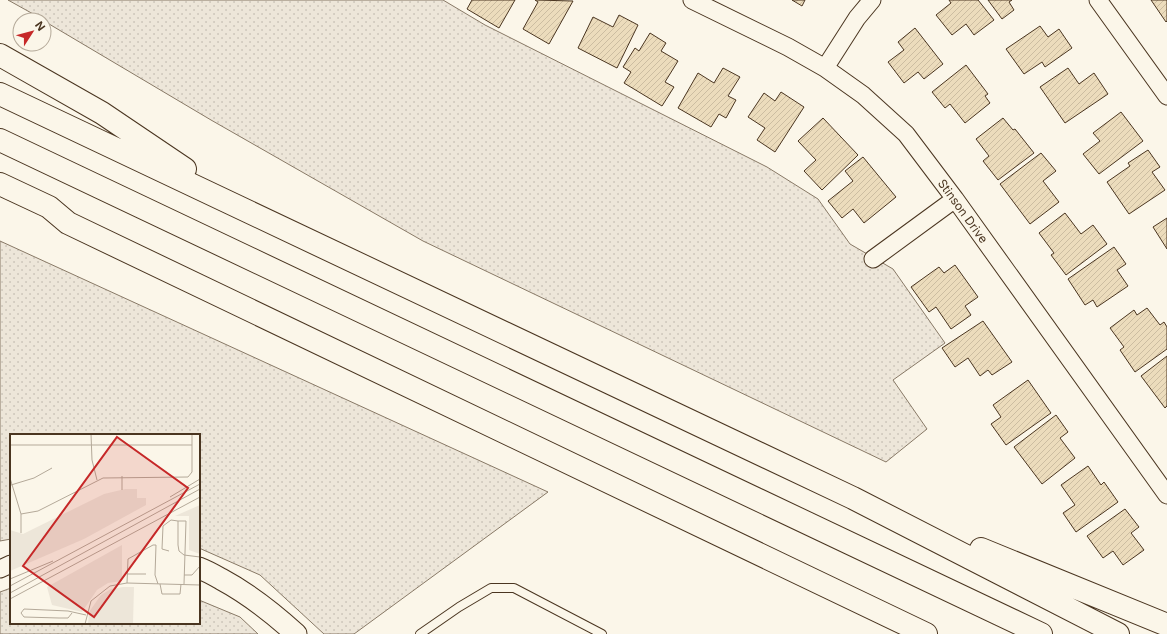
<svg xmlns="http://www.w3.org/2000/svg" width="1167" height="634" viewBox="0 0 1167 634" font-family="Inter,sans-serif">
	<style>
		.grass { fill: url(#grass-dots); stroke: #887966 }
		.building { fill: url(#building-hatch); stroke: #4a3520 }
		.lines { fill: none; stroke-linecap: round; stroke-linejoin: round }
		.service-casing { stroke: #4a3520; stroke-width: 10 }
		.minor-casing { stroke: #4a3520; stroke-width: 19 }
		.tertiary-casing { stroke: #4a3520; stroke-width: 23 }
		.motorway-casing { stroke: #4a3520; stroke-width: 24 }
		.service { stroke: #fbf6e9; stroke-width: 8 }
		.minor { stroke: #fbf6e9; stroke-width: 17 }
		.tertiary { stroke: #fbf6e9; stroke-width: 21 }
		.motorway { stroke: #fbf6e9; stroke-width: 22 }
		.labels { text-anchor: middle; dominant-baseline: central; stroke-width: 3; stroke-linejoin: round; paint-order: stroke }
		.street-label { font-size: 12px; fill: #4a3520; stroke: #fbf6e9 }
		.inset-road { fill: none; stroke: #b4a999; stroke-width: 1 }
		.view { fill: #c62828; fill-opacity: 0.15; stroke: #c62828; stroke-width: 2 }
		.inset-edge { fill: none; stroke: #4a3520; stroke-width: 2 }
	</style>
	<defs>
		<pattern id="grass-dots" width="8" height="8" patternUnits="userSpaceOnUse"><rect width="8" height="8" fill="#ede6d9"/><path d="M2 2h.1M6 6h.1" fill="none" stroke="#cdc6ba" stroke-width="1.8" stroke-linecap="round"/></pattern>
		<pattern id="building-hatch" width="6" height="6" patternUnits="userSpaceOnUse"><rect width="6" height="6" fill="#ecdcbc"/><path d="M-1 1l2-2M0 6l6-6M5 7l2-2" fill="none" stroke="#ccbda1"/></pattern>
	</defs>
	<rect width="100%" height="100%" fill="#fbf6e9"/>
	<!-- grass -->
	<path class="grass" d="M 8,0 L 443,0 L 485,25 L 767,167 L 818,199 L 850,244 L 893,269 L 945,343 L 893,380 L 927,429 L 886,462 L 423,241 L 211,120 L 44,21 L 44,20 Z
		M 0,241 L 548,492 L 354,634 L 324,634 L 260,575 L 199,548 L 199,435 L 11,435 L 11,539 L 0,541 Z
		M 11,588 L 11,623 L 199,623 L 199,600 L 240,617 L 258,634 L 0,634 L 0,592 Z"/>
	<!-- building -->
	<path class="building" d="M 472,0 L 515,0 L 499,28 L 467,9 Z
		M 535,0 L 573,1 L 549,44 L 523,29 L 538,2 Z
		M 792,0 L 805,0 L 802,6 Z
		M 949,0 L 978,0 L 994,20 L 974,35 L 966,24 L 952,35 L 936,15 L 951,3 Z
		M 988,0 L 1012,0 L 1009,2 L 1014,10 L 1002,19 Z
		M 1151,0 L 1167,0 L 1167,21 L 1166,22 Z
		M 619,15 L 638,25 L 617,68 L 578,48 L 593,17 L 613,27 Z
		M 1040,26 L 1048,37 L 1059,29 L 1072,48 L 1045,67 L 1042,62 L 1024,74 L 1006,49 Z
		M 915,28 L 943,64 L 924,79 L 918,72 L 904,83 L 888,62 L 904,50 L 898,42 Z
		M 650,33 L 666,43 L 661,51 L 678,61 L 665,82 L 674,87 L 662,106 L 624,83 L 631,72 L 623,67 L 635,48 L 639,51 Z
		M 966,65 L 988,94 L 985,96 L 990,103 L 965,123 L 950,104 L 945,108 L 932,92 Z
		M 723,68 L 740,77 L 728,96 L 736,100 L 726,118 L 719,114 L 711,127 L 678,108 L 698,73 L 714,83 Z
		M 1068,68 L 1079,84 L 1094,73 L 1108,94 L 1065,123 L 1040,87 Z
		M 781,92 L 804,107 L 775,152 L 757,140 L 765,128 L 748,117 L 764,93 L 775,101 Z
		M 1121,112 L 1143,141 L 1099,174 L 1083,154 L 1100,141 L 1093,133 Z
		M 823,118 L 858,155 L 822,190 L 804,171 L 816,160 L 798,141 Z
		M 1003,118 L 1013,130 L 1015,129 L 1034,153 L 998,180 L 983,161 L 989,156 L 976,139 Z
		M 1148,150 L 1160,167 L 1152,172 L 1165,190 L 1129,214 L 1107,182 L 1130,166 L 1128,163 Z
		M 1041,153 L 1056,171 L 1043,181 L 1059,202 L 1030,224 L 1000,184 Z
		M 863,157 L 896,197 L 864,223 L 853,209 L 842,218 L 828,201 L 853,181 L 845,171 Z
		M 1065,213 L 1081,234 L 1093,225 L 1107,244 L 1066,275 L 1051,255 L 1054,253 L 1039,233 Z
		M 1167,218 L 1167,249 L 1153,227 Z
		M 1114,247 L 1126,264 L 1117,270 L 1128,286 L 1097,307 L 1093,300 L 1085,305 L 1068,279 Z
		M 955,265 L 978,297 L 965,306 L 971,315 L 951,329 L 936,307 L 929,312 L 911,287 L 939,267 L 944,273 Z
		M 1147,308 L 1160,325 L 1164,322 L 1167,327 L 1167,349 L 1135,372 L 1120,350 L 1124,347 L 1110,328 L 1134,310 L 1137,315 Z
		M 983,321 L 1012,362 L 992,375 L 988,370 L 980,376 L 968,358 L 955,367 L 942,348 Z
		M 1167,356 L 1167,406 L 1165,408 L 1141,376 Z
		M 1028,380 L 1051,413 L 1006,445 L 991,424 L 1001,417 L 993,405 Z
		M 1056,415 L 1068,432 L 1060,438 L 1075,458 L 1042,484 L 1014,447 Z
		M 1088,466 L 1101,485 L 1104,482 L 1118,502 L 1076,532 L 1063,513 L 1075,505 L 1061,485 Z
		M 1125,509 L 1139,527 L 1131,533 L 1144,550 L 1123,565 L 1113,551 L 1103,558 L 1087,536 Z"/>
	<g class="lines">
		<!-- service casing -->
		<g class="service-casing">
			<path id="service" d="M 420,634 L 459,607 L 491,588 L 514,588 L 602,634"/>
		</g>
		<!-- minor casing -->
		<g class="minor-casing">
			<path id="minor" d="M 692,0 L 788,47 L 825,68 L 863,95 L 906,134 L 955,199 L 1167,495
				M 1098,0 L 1167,96
				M 825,68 L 857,18 L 872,0
				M 873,259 L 955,199
				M 0,569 L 11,564"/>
		</g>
		<!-- tertiary casing -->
		<g class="tertiary-casing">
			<path id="tertiary" d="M 199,568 C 207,571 214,575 221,579 C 249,594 273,613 296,634"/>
		</g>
		<!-- motorway casing -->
		<g class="motorway-casing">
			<path id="motorway" d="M 0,55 L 102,113 L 185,169
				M 0,94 L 853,498 L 1118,634
				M 0,140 L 1041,634
				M 0,184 L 49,207 L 68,223 L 926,634
				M 981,549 L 1167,625"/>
		</g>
		<!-- service -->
		<use href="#service" class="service"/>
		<!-- minor -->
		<use href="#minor" class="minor"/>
		<!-- tertiary -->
		<use href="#tertiary" class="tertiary"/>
		<!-- motorway -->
		<use href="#motorway" class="motorway"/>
	</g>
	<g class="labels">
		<!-- street labels -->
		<g class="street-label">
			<text transform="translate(963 211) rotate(54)">Stinson Drive</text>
		</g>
	</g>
	<!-- overview -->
	<g transform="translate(10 434)">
		<rect width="190" height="190" fill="#fbf6e9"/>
		<path d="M 115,55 L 127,55 L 127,64 L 136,64 L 136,71 L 74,105 L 0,137 L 0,96 L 13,100 L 94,60 ZM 190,71 L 190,120 L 179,116 L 179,82 L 165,82 ZM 112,111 L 112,147 L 98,149 L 87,156 L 72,178 L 42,171 L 37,153 ZM 113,153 L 124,153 L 123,190 L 78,190 L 79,178 L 91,161 L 101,155 Z" fill="#ede6d9"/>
		<path class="inset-road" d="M 81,0 L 82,26 L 87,46M 0,11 L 182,11M 112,42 L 112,56M 0,44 L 11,80 L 11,99M 1,51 L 24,44 L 42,34M 160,63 L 190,45M 11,80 L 28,77 L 93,44 L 178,43 L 182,38 L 182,0M 159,117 L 152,115 L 153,92 L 161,86 L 168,87M 174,121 L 169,117 L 168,111 L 168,87 L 176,87 L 174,150M 174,121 L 190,123M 117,140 L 136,140M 174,141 L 182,141 L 190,132M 0,145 L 43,127M 117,149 L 118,125 L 143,111 L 146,111 L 145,141 L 148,150M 150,150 L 152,160 L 170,160 L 171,150M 0,152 L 190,50M 0,159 L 190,55M 0,165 L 190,63M 62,179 L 58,184 L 49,184 L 14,183 L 11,179 L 14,175 L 58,177 L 76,181M 75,190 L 81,167 L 100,152 L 117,149 L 190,151"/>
		<path class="view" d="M 107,3 L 178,54 L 84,183 L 13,132 Z"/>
		<rect width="190" height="190" class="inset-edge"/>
	</g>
	<!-- north arrow -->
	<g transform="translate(32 32) rotate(54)"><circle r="19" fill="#fbf6e9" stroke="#b4a999"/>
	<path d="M0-3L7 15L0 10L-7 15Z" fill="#c62828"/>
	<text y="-6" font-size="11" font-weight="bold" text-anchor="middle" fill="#4a3520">N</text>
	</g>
</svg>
